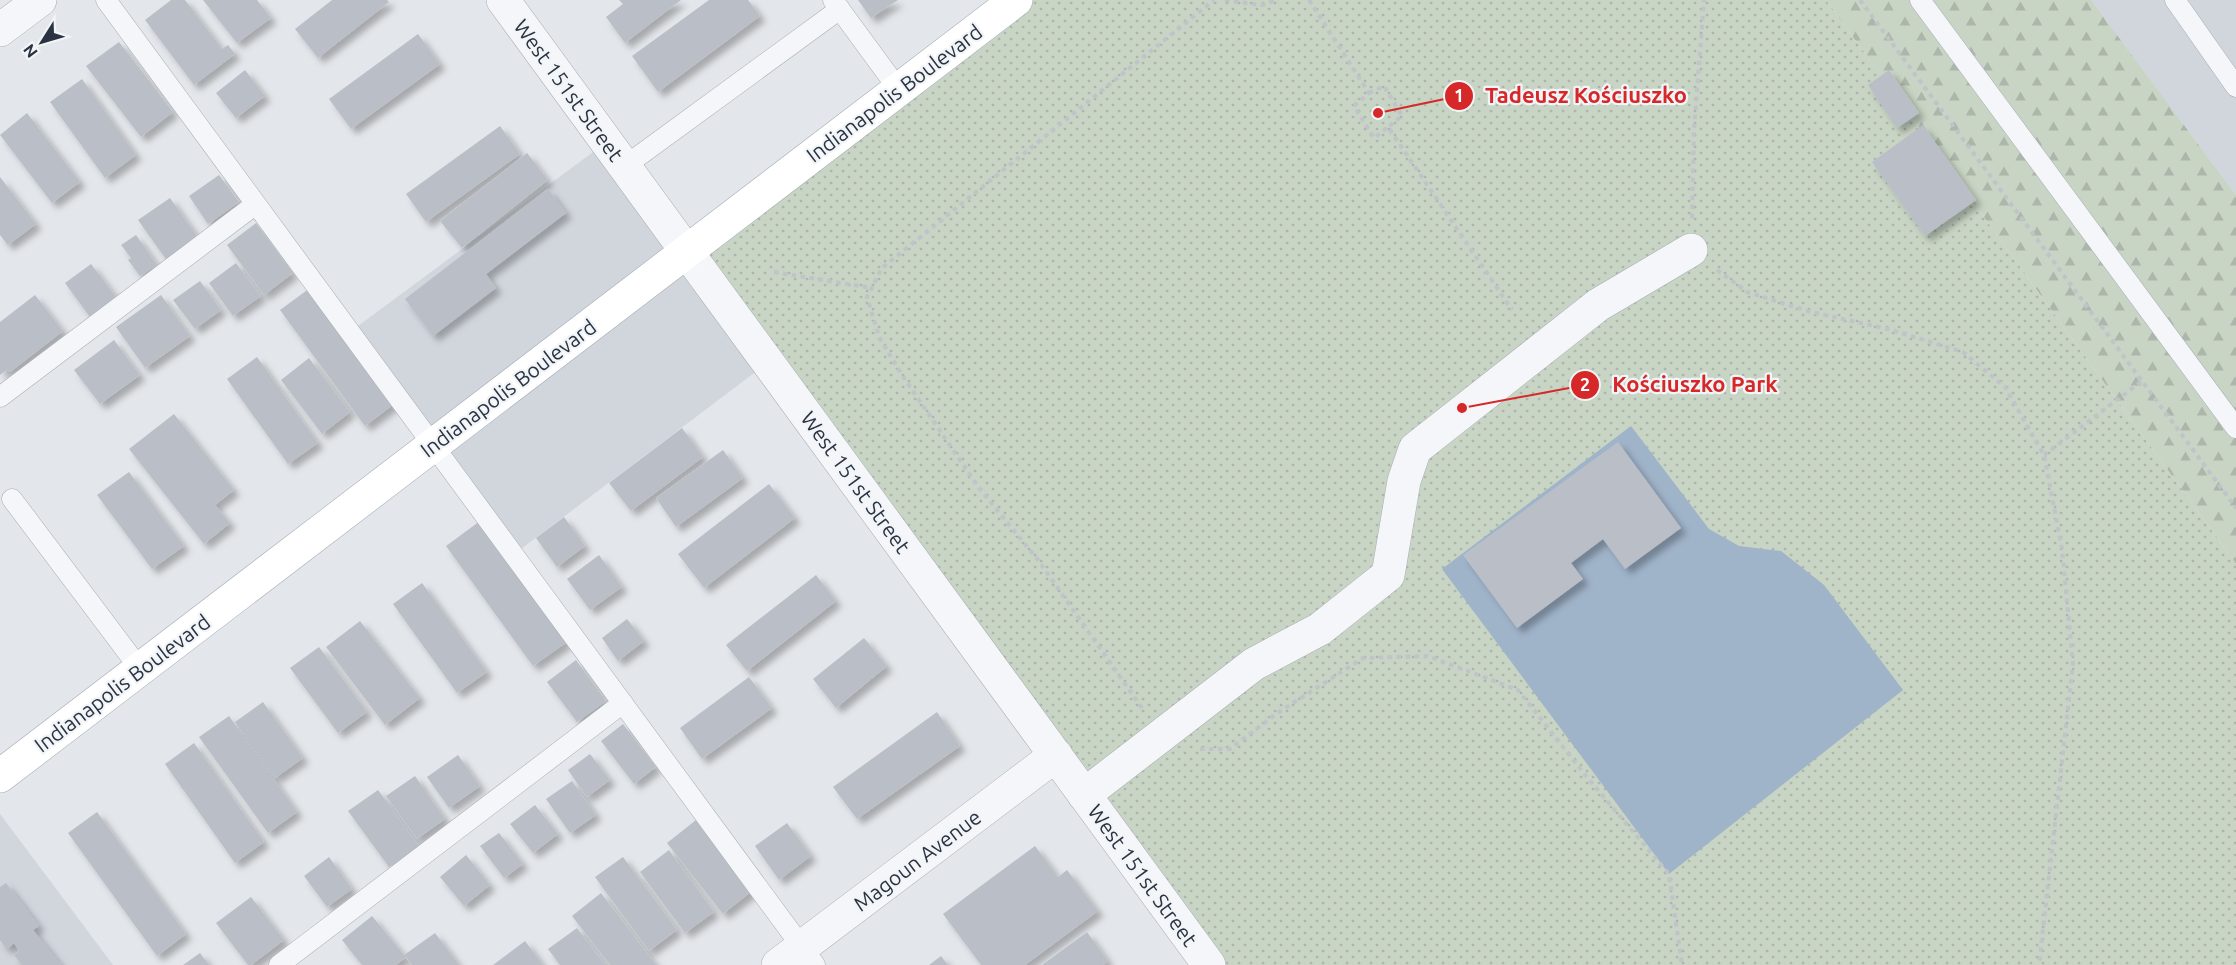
<svg xmlns="http://www.w3.org/2000/svg" width="2236" height="965" viewBox="0 0 2236 965" font-family="Ubuntu,sans-serif">
	<style>
		.built { fill: #d1d5dc }
		.forest { fill: url(#forest-firs) }
		.park { fill: url(#park-dots) }
		.water { fill: #9fb3c9 }
		.building { fill: #babfc7; filter: url(#shadow) }
		.lines { fill: none; stroke-linecap: round; stroke-linejoin: round }
		.service-casing { stroke: #a8adb4; stroke-width: 21 }
		.minor-casing { stroke: #a8adb4; stroke-width: 34 }
		.tertiary-casing { stroke: #a8adb4; stroke-width: 34 }
		.primary-casing { stroke: #a2aab6; stroke-width: 34 }
		.path { stroke: #c0c3c9; stroke-width: 4; stroke-dasharray: 4.5 4.5; stroke-linecap: butt }
		.service { stroke: #f5f6f9; stroke-width: 20 }
		.minor { stroke: #f5f6f9; stroke-width: 33 }
		.tertiary { stroke: #f5f6f9; stroke-width: 33 }
		.primary { stroke: #fff; stroke-width: 33 }
		.labels { text-anchor: middle; dominant-baseline: central; stroke-width: 4.5; stroke-linejoin: round; paint-order: stroke }
		.street-label { font-size: 21px; fill: #2b3342; stroke: #f2f5f8 }
		.leader { fill: none; stroke: #d62828; stroke-width: 2 }
		.callout-dot { fill: #d62828; stroke: #f2f5f8; stroke-width: 2 }
		.mark-label { font-size: 18px; text-anchor: middle; font-weight: bold; fill: #fff }
		.callout-label { font-size: 22px; text-anchor: middle; font-weight: bold; fill: #d62828; stroke: #f2f5f8; stroke-width: 4.5; stroke-linejoin: round; paint-order: stroke }
	</style>
	<defs>
		<pattern id="forest-firs" width="22" height="20" patternUnits="userSpaceOnUse" patternTransform="scale(1.5)"><rect width="22" height="20" fill="#c8d4c4"/><path d="M5 1l3.5 6h-7zM16 11l3.5 6h-7z" fill="#acb6aa"/></pattern>
		<pattern id="park-dots" width="8" height="8" patternUnits="userSpaceOnUse" patternTransform="scale(1.5)"><rect width="8" height="8" fill="#c8d4c4"/><path d="M2 2h.1M6 6h.1" fill="none" stroke="#acb6aa" stroke-width="1.8" stroke-linecap="round"/></pattern>
		<filter id="shadow"><feDropShadow dx="5.5" dy="5.5" stdDeviation="3" flood-color="#0004"/></filter>
	</defs>
	<rect width="100%" height="100%" fill="#e3e6ea"/>
	<!-- built -->
	<path class="built" d="M 2091,0 L 2236,0 L 2236,195 Z
		M 604,144 L 680,250 L 436,439 L 354,329 Z
		M 686,256 L 766,364 L 517,552 L 438,445 Z
		M 0,814 L 113,965 L 0,965 Z"/>
	<!-- forest -->
	<path class="forest" d="M 1826,0 L 2091,0 L 2236,195 L 2236,564 Z"/>
	<!-- park -->
	<path class="park" d="M 1016,0 L 1826,0 L 2236,564 L 2236,965 L 1209,965 L 687,252 Z"/>
	<!-- water -->
	<path class="water" d="M 1631,426 L 1709,529 L 1739,546 L 1781,551 L 1824,585 L 1903,690 L 1669,874 L 1442,569 Z"/>
	<!-- building -->
	<path class="building" d="M 171,0 L 185,0 L 222,49 L 228,45 L 235,54 L 194,85 L 145,20 Z
		M 203,0 L 257,0 L 271,18 L 237,43 Z
		M 332,0 L 387,0 L 389,2 L 318,58 L 295,29 Z
		M 619,0 L 681,0 L 625,43 L 606,17 L 623,4 Z
		M 709,0 L 748,0 L 760,16 L 658,92 L 632,56 Z
		M 858,0 L 898,0 L 871,18 Z
		M 418,34 L 440,64 L 351,129 L 329,99 Z
		M 119,42 L 173,112 L 141,137 L 86,66 Z
		M 245,70 L 265,96 L 236,118 L 216,93 Z
		M 1889,70 L 1919,113 L 1897,128 L 1868,85 Z
		M 82,79 L 136,155 L 105,178 L 50,102 Z
		M 27,113 L 80,182 L 52,203 L 0,135 Z
		M 1923,125 L 1976,200 L 1925,236 L 1872,162 Z
		M 500,126 L 520,154 L 426,222 L 406,194 Z
		M 527,153 L 548,180 L 462,248 L 440,221 Z
		M 219,175 L 239,202 L 208,224 L 189,196 Z
		M 0,177 L 36,224 L 8,245 L 0,235 Z
		M 548,189 L 566,213 L 486,274 L 496,288 L 433,336 L 405,299 Z
		M 170,198 L 199,239 L 168,262 L 138,220 Z
		M 256,223 L 293,273 L 264,295 L 227,245 Z
		M 136,235 L 157,265 L 140,276 L 128,260 L 131,258 L 121,245 Z
		M 236,263 L 261,296 L 233,316 L 209,283 Z
		M 91,264 L 116,297 L 90,317 L 65,283 Z
		M 200,281 L 221,310 L 195,329 L 173,300 Z
		M 310,288 L 394,404 L 365,426 L 280,310 Z
		M 35,295 L 63,331 L 10,372 L 8,369 L 0,375 L 0,322 Z
		M 161,295 L 190,336 L 145,368 L 116,327 Z
		M 114,340 L 140,375 L 100,404 L 74,370 Z
		M 257,357 L 318,443 L 288,464 L 227,379 Z
		M 309,358 L 350,412 L 322,434 L 281,380 Z
		M 174,414 L 234,490 L 215,505 L 230,523 L 204,544 L 129,449 Z
		M 682,428 L 703,457 L 631,511 L 609,483 Z
		M 1618,442 L 1681,528 L 1625,569 L 1603,539 L 1571,563 L 1583,579 L 1517,628 L 1463,555 Z
		M 723,450 L 743,478 L 676,527 L 656,498 Z
		M 129,472 L 184,546 L 152,569 L 97,495 Z
		M 769,484 L 795,518 L 704,588 L 678,554 Z
		M 564,517 L 585,546 L 557,567 L 536,538 Z
		M 480,521 L 567,642 L 533,666 L 446,546 Z
		M 599,555 L 622,587 L 590,610 L 567,579 Z
		M 816,575 L 836,601 L 747,671 L 726,645 Z
		M 422,583 L 487,672 L 457,693 L 393,604 Z
		M 627,619 L 644,641 L 618,661 L 602,638 Z
		M 360,621 L 420,698 L 385,725 L 326,647 Z
		M 864,638 L 887,666 L 836,708 L 813,679 Z
		M 319,647 L 367,712 L 338,733 L 290,668 Z
		M 576,660 L 606,701 L 577,722 L 547,682 Z
		M 749,677 L 772,708 L 702,759 L 680,728 Z
		M 263,702 L 303,758 L 275,778 L 235,722 Z
		M 937,712 L 960,746 L 857,819 L 833,787 Z
		M 229,716 L 297,812 L 268,833 L 199,737 Z
		M 623,724 L 656,767 L 634,784 L 601,741 Z
		M 194,743 L 264,842 L 235,863 L 165,764 Z
		M 590,754 L 610,780 L 587,797 L 568,770 Z
		M 458,755 L 480,786 L 449,808 L 427,777 Z
		M 415,776 L 445,819 L 417,839 L 386,796 Z
		M 572,781 L 596,815 L 570,833 L 546,799 Z
		M 378,790 L 419,846 L 389,867 L 348,811 Z
		M 535,805 L 558,834 L 533,853 L 510,824 Z
		M 97,812 L 186,934 L 157,956 L 68,833 Z
		M 696,820 L 752,891 L 723,914 L 667,843 Z
		M 787,823 L 811,856 L 779,880 L 755,846 Z
		M 499,833 L 523,864 L 504,878 L 480,846 Z
		M 1035,846 L 1058,877 L 1067,870 L 1098,911 L 1025,965 L 981,965 L 943,914 Z
		M 669,850 L 714,912 L 685,933 L 640,872 Z
		M 466,855 L 490,885 L 464,906 L 440,877 Z
		M 329,857 L 352,889 L 327,907 L 304,876 Z
		M 623,857 L 677,930 L 649,951 L 595,877 Z
		M 6,883 L 39,926 L 33,930 L 61,965 L 22,965 L 14,955 L 19,951 L 14,943 L 7,949 L 0,940 L 0,887 Z
		M 601,893 L 656,965 L 610,965 L 572,916 Z
		M 251,897 L 284,940 L 251,965 L 248,965 L 216,923 Z
		M 372,916 L 404,955 L 435,933 L 459,965 L 412,965 L 406,957 L 396,965 L 362,965 L 342,940 Z
		M 577,928 L 605,965 L 560,965 L 548,949 Z
		M 1087,932 L 1108,961 L 1103,965 L 1042,965 Z
		M 525,941 L 543,965 L 493,965 Z
		M 200,953 L 209,965 L 183,965 Z
		M 941,956 L 948,965 L 929,965 Z"/>
	<g class="lines">
		<!-- service casing -->
		<g class="service-casing">
			<path id="service" d="M 106,0 L 815,965
				M 833,0 L 899,90
				M 1920,0 L 2236,428
				M 2175,0 L 2236,87
				M 625,166 L 840,9
				M 0,397 L 256,204
				M 12,499 L 140,669
				M 279,965 L 623,703"/>
		</g>
		<!-- minor casing -->
		<g class="minor-casing">
			<path id="minor" d="M 0,30 L 40,0
				M 687,252 L 1209,965
				M 1084,795 L 1254,664 L 1320,629 L 1388,575 L 1404,481 L 1415,449 L 1598,305 L 1691,250
				M 778,965 L 1056,755"/>
		</g>
		<!-- tertiary casing -->
		<g class="tertiary-casing">
			<path id="tertiary" d="M 503,0 L 687,252"/>
		</g>
		<!-- primary casing -->
		<g class="primary-casing">
			<path id="primary" d="M 0,776 L 1016,0"/>
		</g>
		<!-- path -->
		<path class="path" d="M 1225,0 L 1262,5 L 1277,0
			M 1309,0 L 1369,93 L 1354,106 L 1374,138 L 1388,127 L 1512,310
			M 1860,0 L 2236,508
			M 1369,93 L 1384,86 L 1402,116 L 1388,127
			M 1692,218 L 1694,130 L 1704,0
			M 1717,270 L 1747,292 L 1811,312 L 1888,329 L 1963,352 L 2005,387 L 2044,455 L 2062,549 L 2073,664 L 2039,965
			M 774,272 L 872,288
			M 2044,455 L 2142,381
			M 1142,708 L 1038,560 L 979,488 L 902,375 L 879,337 L 867,297 L 882,268 L 1214,0
			M 1200,749 L 1230,749 L 1276,714 L 1363,658 L 1428,656 L 1518,690 L 1586,776 L 1669,874 L 1682,965"/>
		<!-- service -->
		<use href="#service" class="service"/>
		<!-- minor -->
		<use href="#minor" class="minor"/>
		<!-- tertiary -->
		<use href="#tertiary" class="tertiary"/>
		<!-- primary -->
		<use href="#primary" class="primary"/>
	</g>
	<g class="labels">
		<!-- street labels -->
		<g class="street-label">
			<text transform="translate(569 90) rotate(54)">West 151st Street</text>
			<text transform="translate(894 93) rotate(-37)">Indianapolis Boulevard</text>
			<text transform="translate(508 388) rotate(-37)">Indianapolis Boulevard</text>
			<text transform="translate(856 482) rotate(54)">West 151st Street</text>
			<text transform="translate(122 683) rotate(-37)">Indianapolis Boulevard</text>
			<text transform="translate(917 860) rotate(-37)">Magoun Avenue</text>
			<text transform="translate(1143 875) rotate(54)">West 151st Street</text>
		</g>
	</g>
	<!-- callouts -->
	<path class="leader" d="M1378 113L1459 96M1462 408L1585 385"/>
	<g class="callout-dot">
		<circle cx="1378" cy="113" r="6"/>
		<circle cx="1462" cy="408" r="6"/>
		<circle cx="1459" cy="96" r="15"/>
		<circle cx="1585" cy="385" r="15"/>
	</g>
	<g class="mark-label">
		<text x="1459" y="102">1</text>
		<text x="1585" y="391">2</text>
	</g>
	<g class="callout-label">
		<text x="1586" y="103">Tadeusz Kościuszko</text>
		<text x="1695" y="392">Kościuszko Park</text>
	</g>
	<!-- north arrow -->
	<g transform="translate(42 42) rotate(233)" stroke="#f2f5f8" stroke-width="4.5" paint-order="stroke">
	<path d="M0-4.5L10 22L0 15L-10 22Z" fill="#2b3342"/>
	<text y="-9" font-size="16" font-weight="bold" text-anchor="middle" fill="#2b3342">N</text>
	</g>
</svg>
